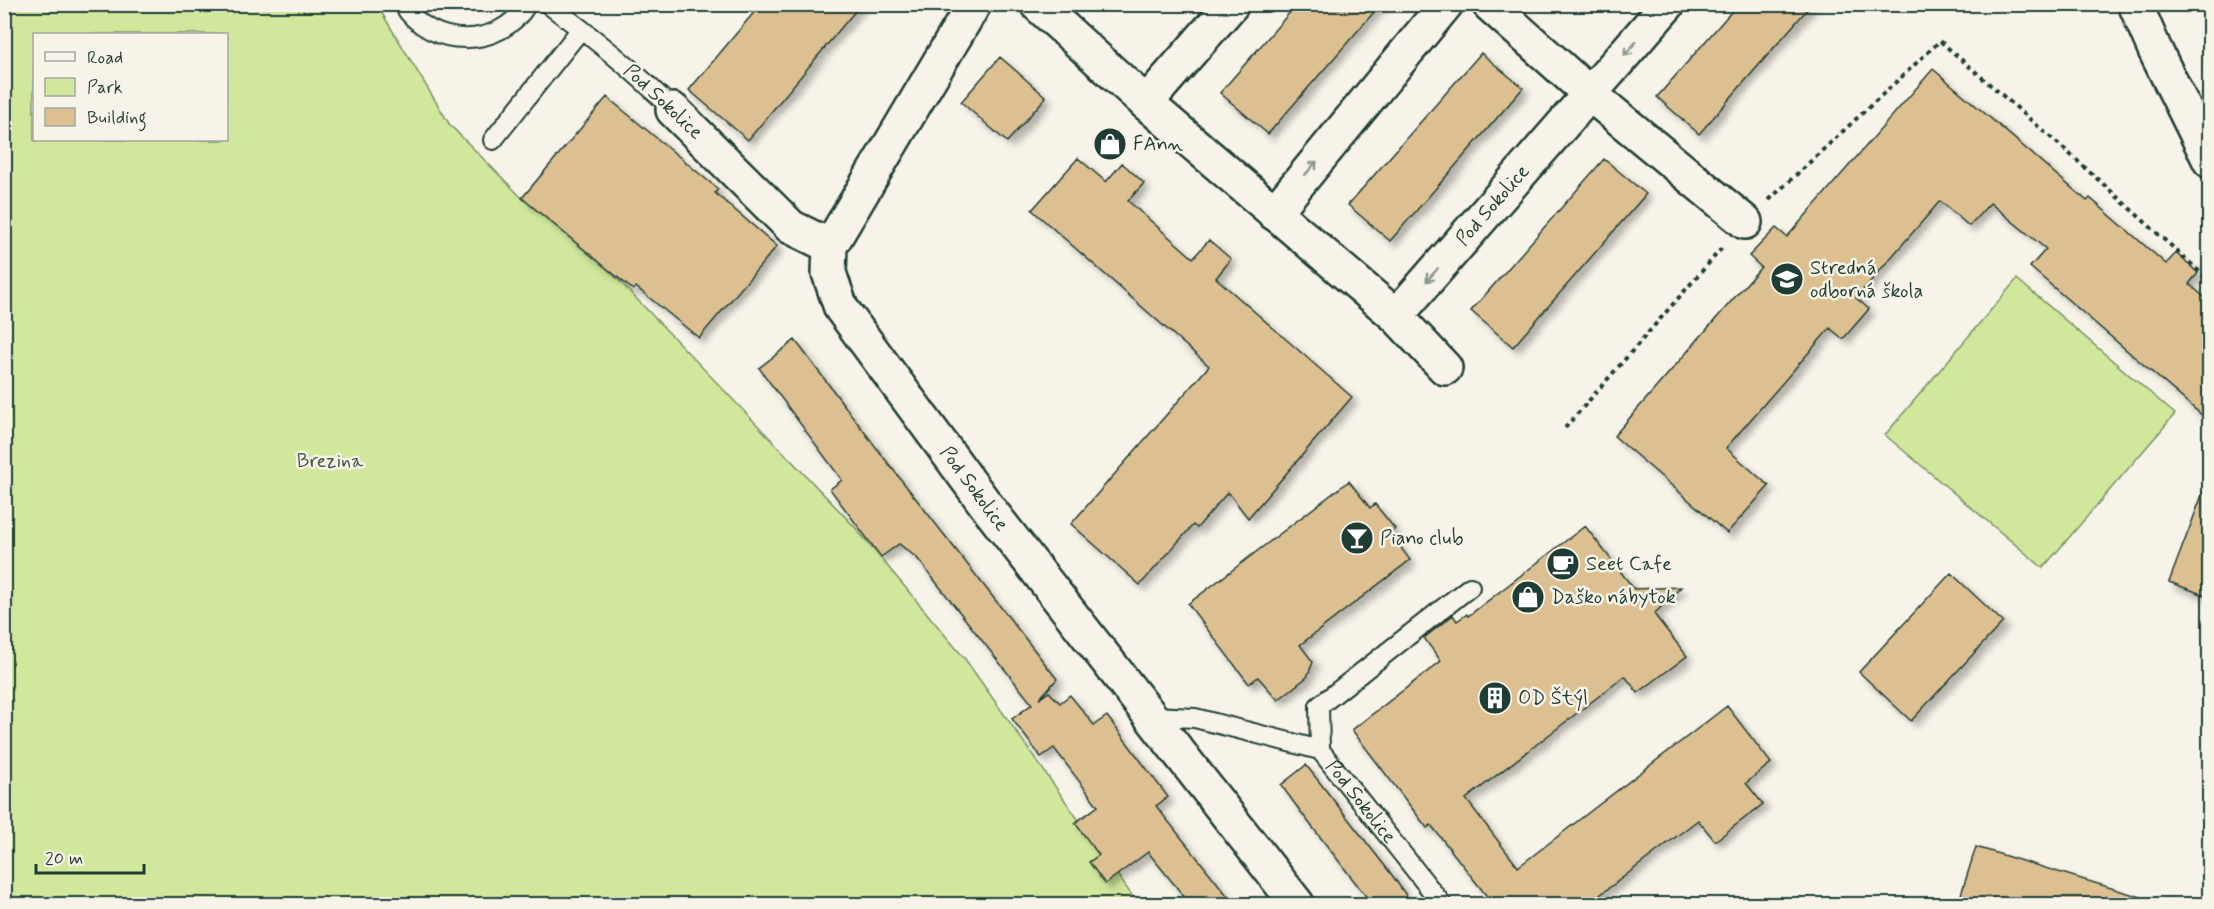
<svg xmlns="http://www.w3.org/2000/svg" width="2214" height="909" viewBox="0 0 2214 909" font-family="Mynerve,sans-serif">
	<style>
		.green { fill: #d0e79c; stroke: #789268; stroke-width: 1.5; fill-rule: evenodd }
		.building { fill: #ddc091; stroke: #1f3d34; stroke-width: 1.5; filter: url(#shadow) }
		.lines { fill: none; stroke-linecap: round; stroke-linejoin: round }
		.lane-casing { stroke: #1f3d34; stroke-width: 22 }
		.street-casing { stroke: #1f3d34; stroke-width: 38 }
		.path { stroke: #1f3d34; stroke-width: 4; stroke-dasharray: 4.5 4.5; stroke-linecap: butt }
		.lane { stroke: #f7f3e8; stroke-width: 18 }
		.street { stroke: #f7f3e8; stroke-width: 33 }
		.oneway { stroke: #8b988e }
		.labels { text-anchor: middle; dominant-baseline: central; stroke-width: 5; stroke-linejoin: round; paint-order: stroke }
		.street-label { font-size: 20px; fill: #1f3d34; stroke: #f7f3e8 }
		.poi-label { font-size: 20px; fill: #1f3d34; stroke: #f7f3e8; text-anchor: start }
		.park-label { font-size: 20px; fill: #3a5644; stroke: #f7f3e8 }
	</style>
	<defs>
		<filter id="shadow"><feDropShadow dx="5.5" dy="5.5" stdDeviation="3" flood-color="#0004"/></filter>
	</defs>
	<rect width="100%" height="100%" fill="#f7f3e8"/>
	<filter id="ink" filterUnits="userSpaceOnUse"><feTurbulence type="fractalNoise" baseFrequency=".0167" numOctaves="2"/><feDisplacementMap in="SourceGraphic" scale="12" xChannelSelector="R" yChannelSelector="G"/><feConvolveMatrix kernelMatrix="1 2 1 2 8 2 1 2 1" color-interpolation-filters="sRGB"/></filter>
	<g filter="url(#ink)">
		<!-- green -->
		<path class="green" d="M 5,4 L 377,5 L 450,125 L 522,198 L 608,269 L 854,526 L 965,659 L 1138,904 L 5,904 ZM 34,34 L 226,34 L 226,140 L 34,140 Z
			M 2017,279 L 2175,414 L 2043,568 L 1885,435 Z"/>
		<!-- building -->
		<path class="building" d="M 761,4 L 861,4 L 748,140 L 689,90 Z
			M 1297,4 L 1381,4 L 1268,134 L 1220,93 Z
			M 1738,4 L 1812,4 L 1699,134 L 1657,97 Z
			M 1481,53 L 1523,88 L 1390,241 L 1348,205 Z
			M 1000,57 L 1046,97 L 1007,142 L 961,102 Z
			M 1933,69 L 2087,201 L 2090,198 L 2166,264 L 2176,253 L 2198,273 L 2189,284 L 2210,302 L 2210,422 L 2030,267 L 2046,249 L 1990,203 L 1969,226 L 1940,201 L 1856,298 L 1869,309 L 1843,339 L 1830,328 L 1726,448 L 1769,486 L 1727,533 L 1614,436 L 1761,267 L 1749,256 L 1776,228 L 1787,237 Z
			M 607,97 L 718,189 L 715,193 L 777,246 L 699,338 L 636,287 L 633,290 L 522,198 Z
			M 1078,158 L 1106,182 L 1122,163 L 1144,183 L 1128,201 L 1193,258 L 1209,240 L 1231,259 L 1216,278 L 1352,397 L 1248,518 L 1228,492 L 1197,528 L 1193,525 L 1140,585 L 1071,524 L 1209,366 L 1032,210 Z
			M 1604,159 L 1646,194 L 1513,347 L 1471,311 Z
			M 795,340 L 881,454 L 1057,679 L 1039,699 L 1049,692 L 1060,703 L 1070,695 L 1094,725 L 1107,716 L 1168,797 L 1156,806 L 1234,904 L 1190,904 L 1148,852 L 1105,884 L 1089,862 L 1099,855 L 1075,823 L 1098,806 L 1054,748 L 1041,757 L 1012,719 L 1032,704 L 917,558 L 899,544 L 881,557 L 830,489 L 842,480 L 759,368 Z
			M 1349,481 L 1370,508 L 1375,504 L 1395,529 L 1390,533 L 1410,560 L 1300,645 L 1313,662 L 1307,677 L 1278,700 L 1258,677 L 1249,684 L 1188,604 Z
			M 2207,482 L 2210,483 L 2210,597 L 2169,582 Z
			M 1585,526 L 1634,589 L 1681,587 L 1654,614 L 1687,656 L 1638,693 L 1625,676 L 1466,799 L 1518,867 L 1727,706 L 1771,763 L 1746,783 L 1763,804 L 1715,841 L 1698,820 L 1588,904 L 1493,904 L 1431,825 L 1427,828 L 1352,730 L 1441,661 L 1424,638 L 1453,615 L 1457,621 L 1467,614 L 1468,616 Z
			M 1951,573 L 2003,622 L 1911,721 L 1859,672 Z
			M 1306,765 L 1392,875 L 1412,904 L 1372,904 L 1303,815 L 1281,785 Z
			M 1976,847 L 2141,897 L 2140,904 L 1958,904 Z"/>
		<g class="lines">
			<!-- lane casing -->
			<g class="lane-casing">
				<g id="lane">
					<path d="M 403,4 C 430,49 500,50 527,4"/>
					<path d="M 548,4 C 592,37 636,71 673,110"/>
					<path d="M 493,140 L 581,29"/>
					<path id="s1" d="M 1152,716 L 1195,718 L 1320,750 L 1442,904"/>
					<path d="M 1320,750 L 1319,706 L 1470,587"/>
				</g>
			</g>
			<!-- street casing -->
			<g class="street-casing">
				<g id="street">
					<path id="s2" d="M 974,4 L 830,246 L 829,273 L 841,308 L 989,509 L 1297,904"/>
					<path d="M 1037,4 L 1146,103 L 1396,316 L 1445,368"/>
					<path d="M 1489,4 L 1591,95 L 1745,222"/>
					<path d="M 2135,4 L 2155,50 L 2210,161"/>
					<path d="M 1146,103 L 1232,4"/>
					<path d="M 673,110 L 791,227 L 830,246"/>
					<path d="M 1274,213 L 1446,4"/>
					<path id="s3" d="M 1396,316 L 1668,4"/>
				</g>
			</g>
			<!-- path -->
			<path class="path" d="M 1992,4 L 1992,5
				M 1769,200 L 1940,41 L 2071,155 L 2210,281
				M 1565,428 L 1722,248"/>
			<!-- lane -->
			<use href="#lane" class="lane"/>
			<!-- street -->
			<use href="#street" class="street"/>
		</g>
		<!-- one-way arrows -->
		<defs><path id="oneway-shaft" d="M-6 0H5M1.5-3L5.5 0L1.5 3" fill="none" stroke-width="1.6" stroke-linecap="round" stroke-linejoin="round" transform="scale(1.5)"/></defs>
		<g class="oneway">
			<use href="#oneway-shaft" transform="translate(1630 49) rotate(130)"/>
			<use href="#oneway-shaft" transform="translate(1311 168) rotate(-50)"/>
			<use href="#oneway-shaft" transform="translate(1432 275) rotate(131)"/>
		</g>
	</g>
	<!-- icons -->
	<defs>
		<g id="shop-disc" transform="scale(1.725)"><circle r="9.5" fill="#1f3d34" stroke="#f7f3e8"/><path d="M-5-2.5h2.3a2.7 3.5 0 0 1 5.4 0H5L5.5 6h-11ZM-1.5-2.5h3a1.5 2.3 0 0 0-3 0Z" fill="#fff"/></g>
		<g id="school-disc" transform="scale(1.725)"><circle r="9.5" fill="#1f3d34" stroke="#f7f3e8"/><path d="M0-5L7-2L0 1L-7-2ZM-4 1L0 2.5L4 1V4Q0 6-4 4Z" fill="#fff"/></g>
		<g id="bar-disc" transform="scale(1.725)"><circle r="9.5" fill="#1f3d34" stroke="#f7f3e8"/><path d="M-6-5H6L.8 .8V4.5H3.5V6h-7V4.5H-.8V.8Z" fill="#fff"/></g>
		<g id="cafe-disc" transform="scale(1.725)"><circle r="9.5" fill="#1f3d34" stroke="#f7f3e8"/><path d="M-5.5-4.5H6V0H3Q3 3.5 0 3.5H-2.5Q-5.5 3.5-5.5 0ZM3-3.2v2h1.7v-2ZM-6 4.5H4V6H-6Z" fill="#fff"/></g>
		<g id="building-disc" transform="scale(1.725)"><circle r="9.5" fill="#1f3d34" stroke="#f7f3e8"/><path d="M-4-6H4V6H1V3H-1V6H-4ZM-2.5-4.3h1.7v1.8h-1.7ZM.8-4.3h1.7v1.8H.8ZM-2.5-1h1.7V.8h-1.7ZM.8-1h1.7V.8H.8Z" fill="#fff"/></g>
	</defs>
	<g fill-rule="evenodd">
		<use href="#shop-disc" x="1110" y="144"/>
		<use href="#school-disc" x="1787" y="279"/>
		<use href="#bar-disc" x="1357" y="538"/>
		<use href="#cafe-disc" x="1563" y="564"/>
		<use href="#shop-disc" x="1528" y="597"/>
		<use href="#building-disc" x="1495" y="698"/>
	</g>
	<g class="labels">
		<!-- street labels -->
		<g class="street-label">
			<text transform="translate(663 102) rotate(43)">Pod Sokolice</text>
			<text stroke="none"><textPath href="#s3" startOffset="147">Pod Sokolice</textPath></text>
			<text stroke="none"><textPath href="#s2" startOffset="570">Pod Sokolice</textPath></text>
			<text stroke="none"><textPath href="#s1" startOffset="238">Pod Sokolice</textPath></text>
		</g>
		<!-- poi labels -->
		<g class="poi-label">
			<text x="1133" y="144">FAnn</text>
			<text x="1810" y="268">Stredná<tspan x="1810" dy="23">odborná škola</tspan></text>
			<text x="1380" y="538">Piano club</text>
			<text x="1586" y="564">Seet Cafe</text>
			<text x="1551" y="597">Daško nábytok</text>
			<text x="1518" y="698">OD Štýl</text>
		</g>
		<!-- park labels -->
		<g class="park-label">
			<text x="330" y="461">Brezina</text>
		</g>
	</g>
	<!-- margin -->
	<rect width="2214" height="909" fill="none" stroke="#f7f3e8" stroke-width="24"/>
	<rect x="12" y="12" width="2190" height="885" fill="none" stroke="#1f3d34" stroke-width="2" filter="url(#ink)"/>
	<!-- legend -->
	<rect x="33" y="33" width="195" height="108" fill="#f7f3e8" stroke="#a1aaa0" stroke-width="1.5"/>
	<rect x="45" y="52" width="30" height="9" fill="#f7f3e8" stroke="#a1aaa0" stroke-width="1.5"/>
	<text x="87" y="63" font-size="18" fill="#1f3d34">Road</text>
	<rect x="45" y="78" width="30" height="18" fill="#d0e79c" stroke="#a1aaa0" stroke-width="1.5"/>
	<text x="87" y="93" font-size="18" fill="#1f3d34">Park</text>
	<rect x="45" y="108" width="30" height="18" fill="#ddc091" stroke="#a1aaa0" stroke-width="1.5"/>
	<text x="87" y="123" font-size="18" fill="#1f3d34">Building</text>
	<!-- scale -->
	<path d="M36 864v9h108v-9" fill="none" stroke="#1f3d34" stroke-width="3"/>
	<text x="45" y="864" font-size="18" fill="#1f3d34" stroke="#f7f3e8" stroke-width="4.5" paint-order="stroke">20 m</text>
</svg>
